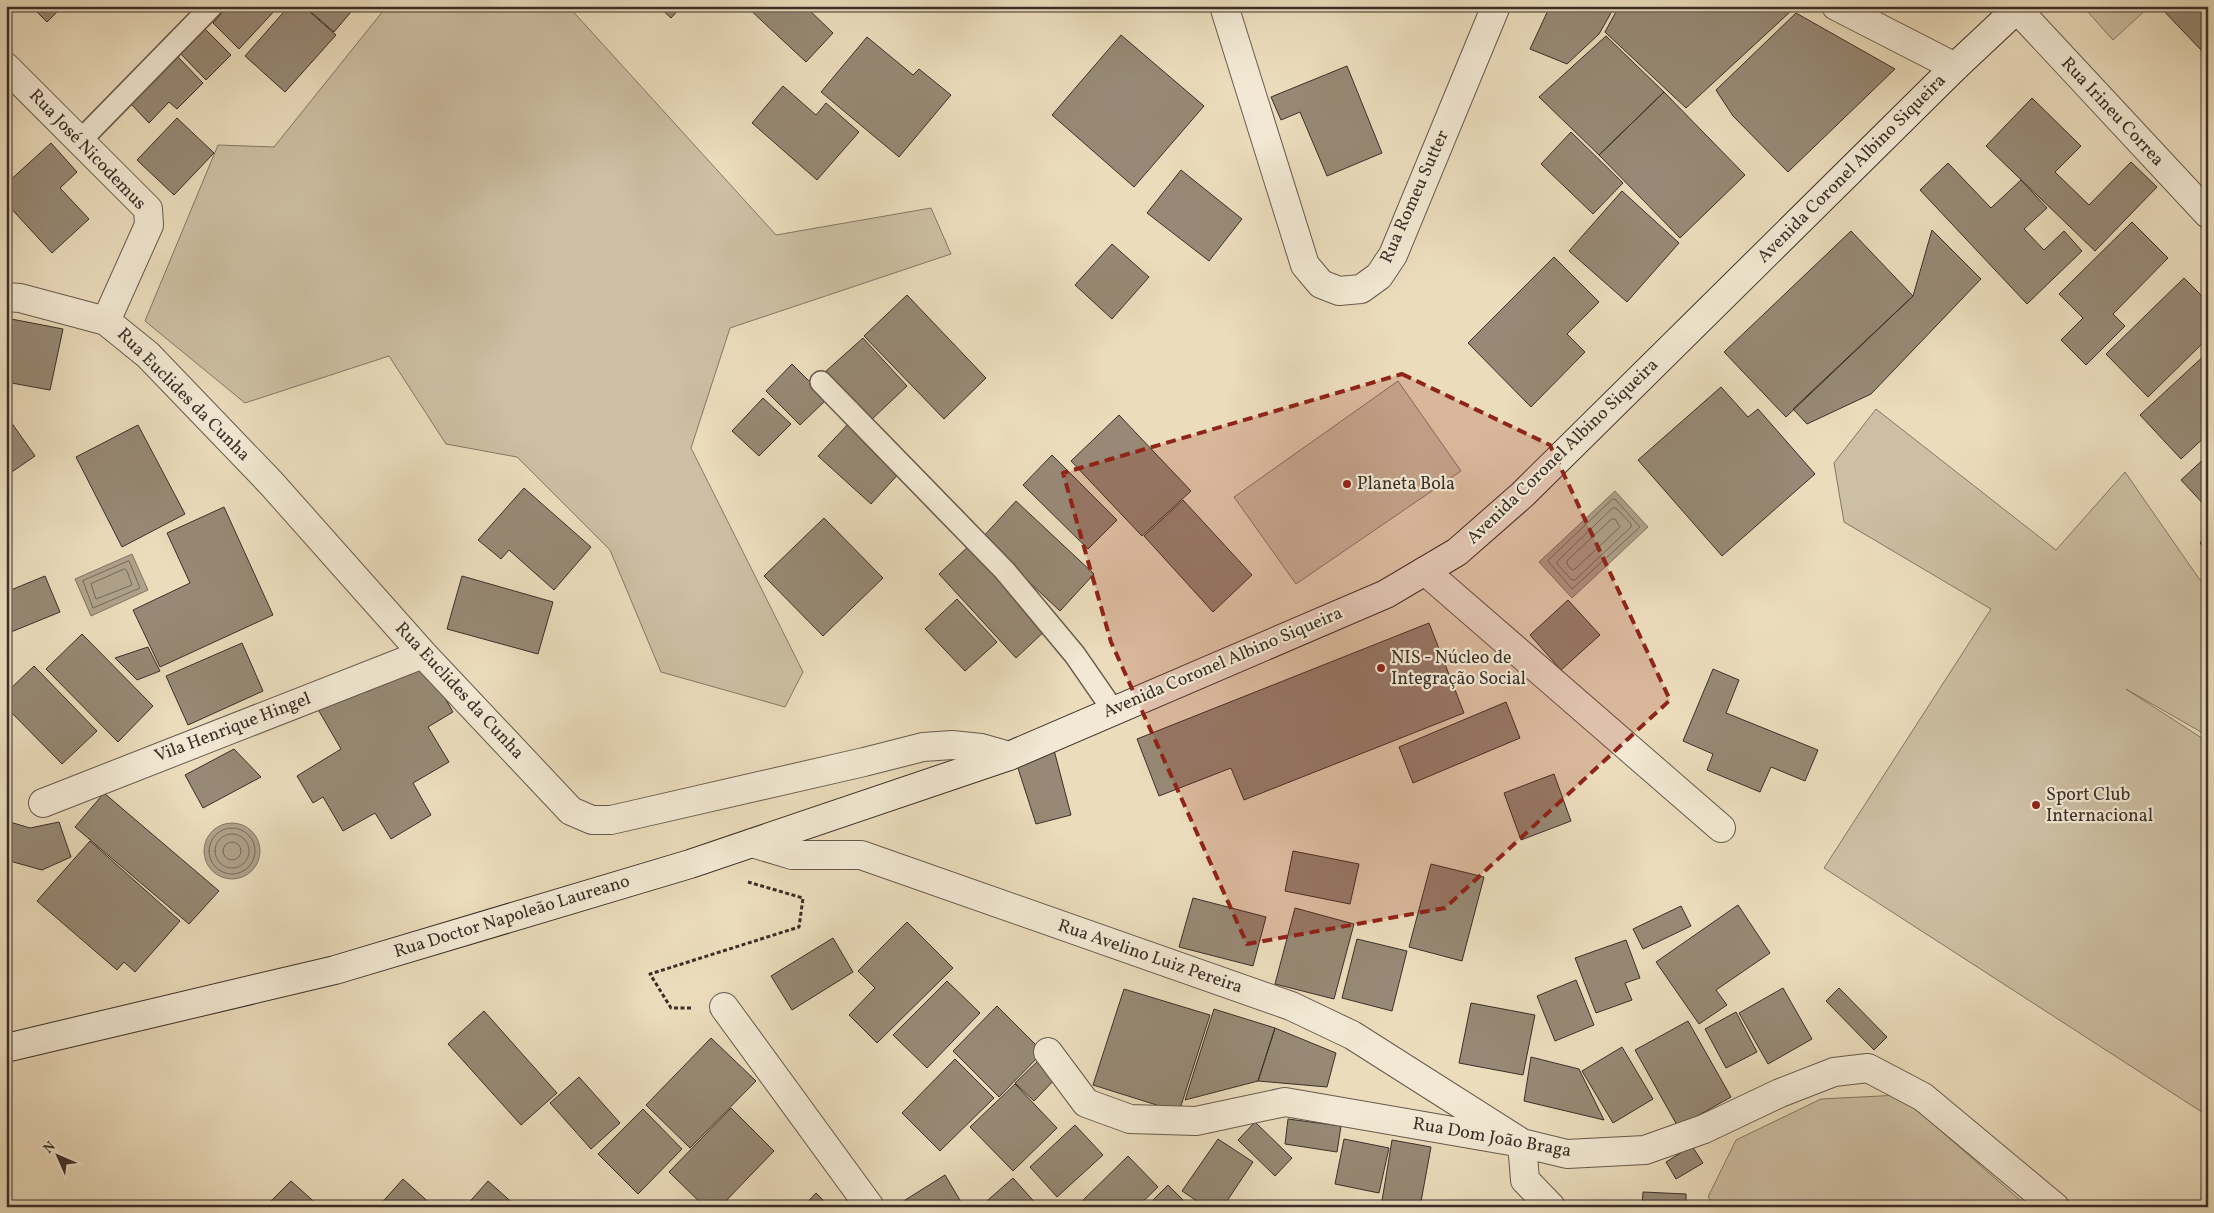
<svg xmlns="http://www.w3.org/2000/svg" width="2214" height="1213" viewBox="0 0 2214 1213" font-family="Vollkorn,serif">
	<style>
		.green { fill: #cdbfa3; stroke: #847766 }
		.water { fill: #afa18a; stroke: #817363 }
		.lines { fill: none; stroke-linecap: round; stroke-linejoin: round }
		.shore { stroke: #756859; stroke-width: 1 }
		.building { fill: #978975; stroke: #3b2f28 }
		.service-casing { stroke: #675a4d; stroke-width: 24 }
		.minor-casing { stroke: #675a4d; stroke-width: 30 }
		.secondary-casing { stroke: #3b2f28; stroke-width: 30 }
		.path { stroke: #3b2f28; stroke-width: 3; stroke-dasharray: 4 2.5; stroke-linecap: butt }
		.service { stroke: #f2e8d3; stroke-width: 21 }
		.minor { stroke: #f2e8d3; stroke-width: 28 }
		.secondary { stroke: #f2e8d3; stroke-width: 28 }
		.marked { fill: #8f2418; fill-opacity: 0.2; stroke: #8f2418; stroke-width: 4; stroke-dasharray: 10 6; stroke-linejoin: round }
		.poi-dot { fill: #8f2418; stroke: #f2e8d3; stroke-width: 2 }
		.labels { text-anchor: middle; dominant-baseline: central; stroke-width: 4.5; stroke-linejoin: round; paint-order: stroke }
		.street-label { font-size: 18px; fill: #3b2f28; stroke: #f2e8d3 }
		.poi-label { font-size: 18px; fill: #3b2f28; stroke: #f2e8d3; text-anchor: start }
	</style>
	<rect width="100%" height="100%" fill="#ebdcbc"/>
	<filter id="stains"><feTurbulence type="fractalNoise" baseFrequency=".004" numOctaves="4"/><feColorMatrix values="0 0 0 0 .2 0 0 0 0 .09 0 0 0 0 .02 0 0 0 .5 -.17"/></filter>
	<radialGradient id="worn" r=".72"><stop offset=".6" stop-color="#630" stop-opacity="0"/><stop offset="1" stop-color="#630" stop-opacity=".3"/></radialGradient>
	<!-- green -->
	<path class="green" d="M 387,6 L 568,6 L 776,235 L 931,208 L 951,254 L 730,328 L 691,448 L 803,672 L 785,707 L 661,672 L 610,550 L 517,457 L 446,444 L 389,356 L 245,403 L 145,321 L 218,145 L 274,147 Z
		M 2092,6 L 2150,6 L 2113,40 L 2087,11 Z
		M 1398,381 L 1461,471 L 1296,584 L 1234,497 Z
		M 1876,409 L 2056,550 L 2125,472 L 2200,580 L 2208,584 L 2208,736 L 2126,689 L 2208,742 L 2208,1116 L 1824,868 L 1991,609 L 1844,522 L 1834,463 Z
		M 1900,1095 L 2028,1207 L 1717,1207 L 1708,1197 L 1736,1140 L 1821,1099 Z"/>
	<!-- water -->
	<path class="water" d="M 1615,491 L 1648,527 L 1572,598 L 1539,562 Z
		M 132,554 L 148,590 L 91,616 L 75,579 Z
		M204 851a28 28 0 1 1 56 0a28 28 0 1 1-56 0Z"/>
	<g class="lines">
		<!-- shore -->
		<path class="shore" d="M 1613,499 L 1616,500 L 1640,527 L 1572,589 L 1548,561 Z
			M 1613,508 L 1616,508 L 1631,524 L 1631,527 L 1575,580 L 1572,580 L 1557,564 L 1557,562 Z
			M 1612,519 L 1615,519 L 1620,527 L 1575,569 L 1572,570 L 1567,564 L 1567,561 Z
			M 129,561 L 140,588 L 93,608 L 83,581 Z
			M 125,569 L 127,571 L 132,585 L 96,599 L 91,584 Z
			M209 851a23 23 0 1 1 46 0a23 23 0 1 1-46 0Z
			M215 851a17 17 0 1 1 34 0a17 17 0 1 1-34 0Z
			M223 851a9 9 0 1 1 18 0a9 9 0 1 1-18 0Z"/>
	</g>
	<!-- building -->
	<path class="building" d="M 31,6 L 63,6 L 47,22 Z
		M 228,6 L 279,6 L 239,49 L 213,23 Z
		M 289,6 L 303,6 L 336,35 L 285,92 L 245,56 Z
		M 304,6 L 356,6 L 334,32 Z
		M 658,6 L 682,6 L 671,18 Z
		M 746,6 L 805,6 L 833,33 L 806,62 Z
		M 1550,6 L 1615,6 L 1599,34 L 1567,64 L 1530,49 Z
		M 1619,6 L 1783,6 L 1791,11 L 1686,108 L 1605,32 Z
		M 2159,6 L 2208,6 L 2208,48 L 2203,52 Z
		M 1796,13 L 1895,69 L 1788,172 L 1733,116 L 1716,90 Z
		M 203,27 L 231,55 L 206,80 L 178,51 Z
		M 1121,35 L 1204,106 L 1134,187 L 1052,115 Z
		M 1606,36 L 1664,92 L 1599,155 L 1539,97 Z
		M 867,37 L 913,75 L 919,69 L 951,95 L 899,157 L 821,92 Z
		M 178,57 L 203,83 L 177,109 L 169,102 L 149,123 L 131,104 Z
		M 1347,66 L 1382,153 L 1327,176 L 1300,112 L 1281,120 L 1271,97 Z
		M 783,86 L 816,115 L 826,103 L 859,132 L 817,180 L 752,123 Z
		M 1664,92 L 1745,175 L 1680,238 L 1599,155 Z
		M 2032,98 L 2081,146 L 2055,172 L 2089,205 L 2131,162 L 2157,187 L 2095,251 L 1986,146 Z
		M 177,118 L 214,153 L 174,195 L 137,160 Z
		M 1571,132 L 1623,183 L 1593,214 L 1541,164 Z
		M 51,143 L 77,172 L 60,188 L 89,219 L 52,253 L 6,203 L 6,184 Z
		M 1948,163 L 1991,208 L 2021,180 L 2047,208 L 2024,229 L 2044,250 L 2064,231 L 2082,251 L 2027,304 L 1920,190 Z
		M 1181,170 L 1242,219 L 1209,261 L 1147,213 Z
		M 1622,191 L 1679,243 L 1627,302 L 1569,251 Z
		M 2132,222 L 2168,258 L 2113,314 L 2125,326 L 2086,365 L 2061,340 L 2083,318 L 2059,294 Z
		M 1932,230 L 1981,279 L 1871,394 L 1807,424 L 1793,409 L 1913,296 Z
		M 1851,231 L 1913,296 L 1786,417 L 1724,352 Z
		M 1112,244 L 1149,277 L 1112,319 L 1075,285 Z
		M 1554,257 L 1599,302 L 1567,334 L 1585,352 L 1531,407 L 1468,343 Z
		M 2184,278 L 2208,302 L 2208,338 L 2148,397 L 2106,354 Z
		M 907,295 L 986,378 L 944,419 L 864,336 Z
		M 6,318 L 63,329 L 50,390 L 6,382 Z
		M 863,338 L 907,386 L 870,421 L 825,372 Z
		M 2208,352 L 2208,434 L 2181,459 L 2140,415 Z
		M 792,364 L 827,399 L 800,425 L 766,391 Z
		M 1721,387 L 1748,417 L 1758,409 L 1815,474 L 1722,556 L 1638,460 Z
		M 763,398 L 791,424 L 759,456 L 732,431 Z
		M 6,415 L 35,456 L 6,476 Z
		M 1119,415 L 1191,491 L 1142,536 L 1071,461 Z
		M 850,422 L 902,470 L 871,504 L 818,456 Z
		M 138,425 L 185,514 L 122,547 L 76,457 Z
		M 1052,455 L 1117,520 L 1088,549 L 1023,485 Z
		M 2208,455 L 2208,509 L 2181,480 Z
		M 524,488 L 591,547 L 554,590 L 509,550 L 501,559 L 478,540 Z
		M 1183,500 L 1252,575 L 1213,612 L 1144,536 Z
		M 1016,501 L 1094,574 L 1060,611 L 982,538 Z
		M 224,507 L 273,615 L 160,667 L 133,610 L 190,583 L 167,533 Z
		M 824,518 L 883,578 L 823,636 L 764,576 Z
		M 2208,536 L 2208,552 L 2200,543 Z
		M 971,544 L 1048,628 L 1016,658 L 939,574 Z
		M 45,576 L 60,612 L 11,632 L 6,626 L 6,592 Z
		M 462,576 L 553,602 L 538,654 L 447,629 Z
		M 957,599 L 997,642 L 965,671 L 925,629 Z
		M 1568,600 L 1600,635 L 1561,670 L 1530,635 Z
		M 1429,623 L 1464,713 L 1244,800 L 1231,768 L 1159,796 L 1137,739 Z
		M 82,634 L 153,706 L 118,742 L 46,669 Z
		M 242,643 L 263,691 L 188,725 L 166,676 Z
		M 148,647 L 160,671 L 137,680 L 115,658 Z
		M 423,660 L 453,712 L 428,727 L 449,762 L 413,783 L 431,815 L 391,839 L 375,813 L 343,831 L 323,797 L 313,803 L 297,776 L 341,749 L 316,706 L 361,680 L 367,692 Z
		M 34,666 L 97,731 L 62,764 L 6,707 L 6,693 Z
		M 1713,669 L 1739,680 L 1726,713 L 1818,750 L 1805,781 L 1771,767 L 1760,792 L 1707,770 L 1713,754 L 1683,741 Z
		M 1506,702 L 1520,738 L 1413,783 L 1399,747 Z
		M 234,749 L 261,777 L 203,808 L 185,775 Z
		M 1054,750 L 1071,815 L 1036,824 L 1016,762 Z
		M 1554,774 L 1571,821 L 1521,840 L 1504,793 Z
		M 104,793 L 219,891 L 189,924 L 75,827 Z
		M 10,822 L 30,828 L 59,822 L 71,857 L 42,870 L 6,860 L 6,830 Z
		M 90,841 L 180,921 L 135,972 L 124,962 L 117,970 L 37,901 Z
		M 1293,851 L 1359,864 L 1350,904 L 1285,891 Z
		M 1431,864 L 1484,877 L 1462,961 L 1409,947 Z
		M 1193,898 L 1266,917 L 1253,966 L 1179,947 Z
		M 1738,905 L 1770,953 L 1716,990 L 1727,1005 L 1699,1024 L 1656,962 Z
		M 1681,906 L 1691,926 L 1643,949 L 1633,929 Z
		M 1295,908 L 1354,924 L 1334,999 L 1275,984 Z
		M 907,922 L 953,968 L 877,1043 L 849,1015 L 875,988 L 858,971 Z
		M 833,938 L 853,972 L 792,1010 L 771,976 Z
		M 1357,939 L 1407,951 L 1392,1011 L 1342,998 Z
		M 1626,940 L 1640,978 L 1625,983 L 1632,1000 L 1596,1013 L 1575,958 Z
		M 1576,980 L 1594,1025 L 1555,1041 L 1537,996 Z
		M 947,981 L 980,1013 L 927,1068 L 893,1035 Z
		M 1783,988 L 1812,1039 L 1768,1064 L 1739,1013 Z
		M 1839,988 L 1887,1037 L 1874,1050 L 1826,1001 Z
		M 1124,989 L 1210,1015 L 1179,1112 L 1093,1085 Z
		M 1471,1003 L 1535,1015 L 1523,1075 L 1459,1063 Z
		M 997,1006 L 1043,1052 L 999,1097 L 953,1051 Z
		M 1214,1009 L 1275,1028 L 1258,1081 L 1185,1100 Z
		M 484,1011 L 557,1093 L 521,1125 L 448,1044 Z
		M 1736,1012 L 1757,1052 L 1726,1068 L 1705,1029 Z
		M 1688,1021 L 1731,1097 L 1678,1127 L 1635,1050 Z
		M 1275,1028 L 1336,1053 L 1327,1087 L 1258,1081 Z
		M 711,1038 L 756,1081 L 690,1148 L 646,1105 Z
		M 1622,1047 L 1653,1099 L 1613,1123 L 1582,1071 Z
		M 1531,1057 L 1579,1069 L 1604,1120 L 1524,1101 Z
		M 955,1059 L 994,1098 L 940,1151 L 902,1113 Z
		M 1040,1059 L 1058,1076 L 1034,1101 L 1015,1083 Z
		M 579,1077 L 620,1123 L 591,1149 L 550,1103 Z
		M 1015,1084 L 1057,1128 L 1013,1171 L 970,1127 Z
		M 731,1108 L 774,1151 L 720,1207 L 705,1207 L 669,1172 Z
		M 643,1109 L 682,1149 L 638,1194 L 598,1154 Z
		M 1288,1119 L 1341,1126 L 1337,1152 L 1285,1144 Z
		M 1255,1122 L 1292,1158 L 1275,1176 L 1238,1140 Z
		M 1075,1125 L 1103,1155 L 1057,1197 L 1030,1167 Z
		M 1218,1139 L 1253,1162 L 1223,1207 L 1206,1207 L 1182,1191 Z
		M 1344,1139 L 1389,1148 L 1379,1193 L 1335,1184 Z
		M 1392,1140 L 1431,1147 L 1420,1207 L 1381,1207 Z
		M 1692,1146 L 1703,1163 L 1676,1179 L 1666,1162 Z
		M 1128,1156 L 1158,1187 L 1137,1207 L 1076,1207 Z
		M 945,1175 L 964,1207 L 894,1207 Z
		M 1013,1178 L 1039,1207 L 980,1207 Z
		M 403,1179 L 434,1207 L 378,1207 Z
		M 291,1181 L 320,1207 L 265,1207 Z
		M 488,1181 L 517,1207 L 465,1207 Z
		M 1168,1185 L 1190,1207 L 1154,1207 L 1150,1203 Z
		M 1643,1192 L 1686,1194 L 1686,1207 L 1642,1207 Z
		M 816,1193 L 830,1207 L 803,1207 Z"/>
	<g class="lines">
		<!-- service casing -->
		<g class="service-casing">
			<path id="service" d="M 80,141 L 212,6
				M 821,382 L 1005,571 L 1075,655 L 1113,710"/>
		</g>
		<!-- minor casing -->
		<g class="minor-casing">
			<path id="minor" d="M 1224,6 L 1305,265 L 1321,284 L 1339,291 L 1361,289 L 1379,276 L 1393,255 L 1496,6
				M 1836,6 L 1955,67
				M 2017,9 L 2208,214
				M 6,67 L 148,209 L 149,225 L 106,321
				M 6,297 L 20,298 L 106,321 L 148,355 L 271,483 L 423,654 L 571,811 L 592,820 L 611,820 L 864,762 L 923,747 L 952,745 L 981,748 L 1009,756
				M 1425,571 L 1721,828
				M 43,803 L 423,654
				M 752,843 L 792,855 L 861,855 L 1291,1006 L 1352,1035 L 1522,1143 L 1525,1180 L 1551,1207
				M 724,1007 L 870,1207
				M 1048,1052 L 1086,1103 L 1130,1119 L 1196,1121 L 1285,1102 L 1522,1143 L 1567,1154 L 1645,1150 L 1704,1129 L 1780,1093 L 1834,1072 L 1868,1068 L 1923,1097 L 2055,1207"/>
		</g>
		<!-- secondary casing -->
		<g class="secondary-casing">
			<path id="secondary" d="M 6,1048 L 335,970 L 690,864 L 1009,756 L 1386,594 L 1457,552 L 1522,495 L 1955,67 L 2020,6"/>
		</g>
		<!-- path -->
		<path class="path" d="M 691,1008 L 671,1008 L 650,974 L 799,927 L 803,898 L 748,882"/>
		<!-- service -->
		<use href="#service" class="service"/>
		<!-- minor -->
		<use href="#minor" class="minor"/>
		<!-- secondary -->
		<use href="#secondary" class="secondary"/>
	</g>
	<!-- marked area -->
	<path class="marked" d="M 1402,374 L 1550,445 L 1670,700 L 1445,908 L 1247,944 L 1111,642 L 1063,473 Z"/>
	<!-- markers -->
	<g class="poi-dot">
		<circle cx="1347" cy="484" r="5"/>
		<circle cx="1381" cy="668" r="5"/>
		<circle cx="2036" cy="805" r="5"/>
	</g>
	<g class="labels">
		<!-- street labels -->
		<g class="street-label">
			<text transform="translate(2112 112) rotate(47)">Rua Irineu Correa</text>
			<text transform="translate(87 150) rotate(46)">Rua José Nicodemus</text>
			<text transform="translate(1852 169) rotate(-45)">Avenida Coronel Albino Siqueira</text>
			<text transform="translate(1415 197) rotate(-66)">Rua Romeu Sutter</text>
			<text transform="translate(183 395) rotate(45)">Rua Euclides da Cunha</text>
			<text transform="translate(1563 452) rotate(-44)">Avenida Coronel Albino Siqueira</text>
			<text transform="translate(1223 663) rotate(-23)">Avenida Coronel Albino Siqueira</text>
			<text transform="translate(459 691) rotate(47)">Rua Euclides da Cunha</text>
			<text transform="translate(233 728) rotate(-21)">Vila Henrique Hingel</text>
			<text transform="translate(512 917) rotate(-17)">Rua Doctor Napoleão Laureano</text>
			<text transform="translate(1150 957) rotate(19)">Rua Avelino Luiz Pereira</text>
			<text transform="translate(1492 1138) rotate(10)">Rua Dom João Braga</text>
		</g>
		<!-- poi labels -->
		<g class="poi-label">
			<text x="1357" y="484">Planeta Bola</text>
			<text x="1391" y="658">NIS - Núcleo de<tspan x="1391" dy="21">Integração Social</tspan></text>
			<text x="2046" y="795">Sport Club<tspan x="2046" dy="21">Internacional</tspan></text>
		</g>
	</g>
	<!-- margin -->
	<rect width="2214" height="1213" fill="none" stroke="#ebdcbc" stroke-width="25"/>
	<rect x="8" y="8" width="2199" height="1198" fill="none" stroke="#3b2f28" stroke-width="2.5"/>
	<rect x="12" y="12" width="2189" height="1188" fill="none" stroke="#3b2f28"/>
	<!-- north arrow -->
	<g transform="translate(58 1156) rotate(315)" stroke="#f2e8d3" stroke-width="4" paint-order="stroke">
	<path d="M0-4L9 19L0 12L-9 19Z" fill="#3b2f28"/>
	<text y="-8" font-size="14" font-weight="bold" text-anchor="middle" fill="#3b2f28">N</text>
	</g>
	<rect width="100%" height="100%" filter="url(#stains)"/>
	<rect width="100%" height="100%" fill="url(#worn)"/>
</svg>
